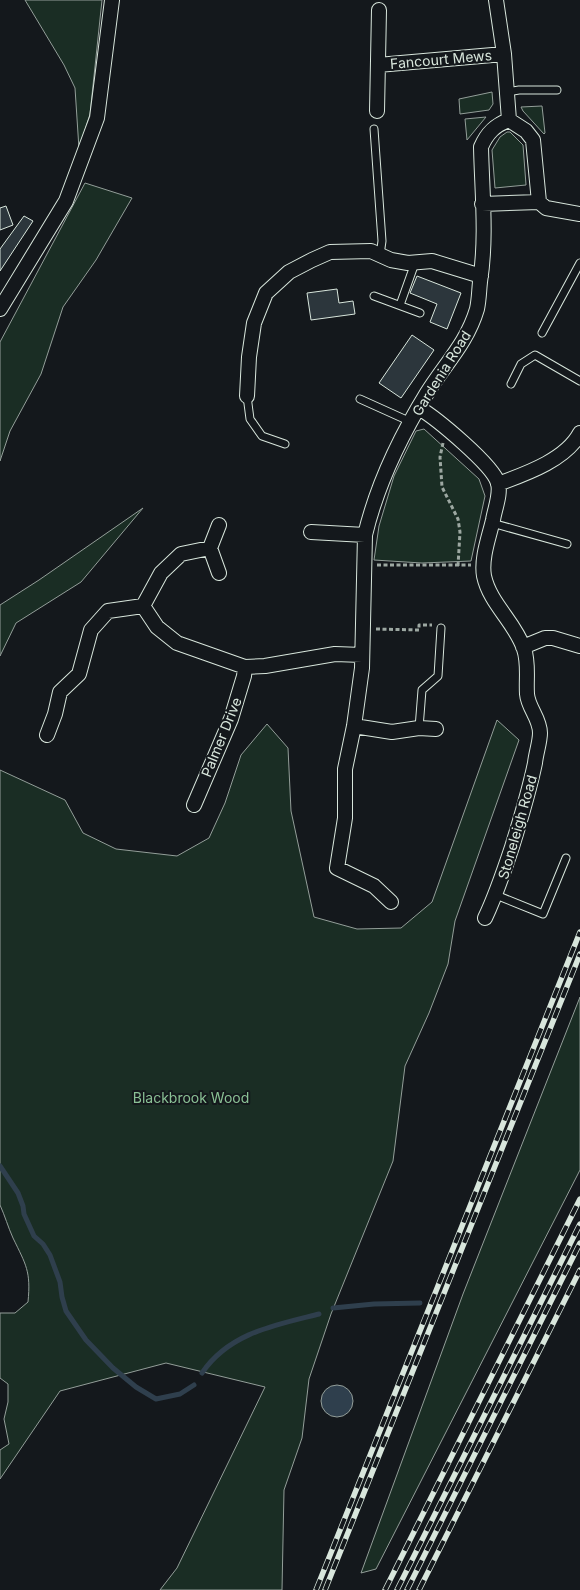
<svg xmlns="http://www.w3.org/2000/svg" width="580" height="1590" viewBox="0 0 580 1590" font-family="Inter,sans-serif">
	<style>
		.green { fill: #1a2d24; stroke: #939e99 }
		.water { fill: #2f3f4d; stroke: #939e99 }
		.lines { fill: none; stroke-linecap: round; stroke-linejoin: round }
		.stream { stroke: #2f3f4d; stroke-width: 5 }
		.building { fill: #2c363c; stroke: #d8e6dc }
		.lane-casing { stroke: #d8e6dc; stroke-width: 9 }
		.street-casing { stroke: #d8e6dc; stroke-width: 16 }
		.path { stroke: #9da8a2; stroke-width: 3; stroke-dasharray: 4 2.5; stroke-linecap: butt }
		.lane { stroke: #14181c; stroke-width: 7 }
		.street { stroke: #14181c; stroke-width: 14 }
		.rail-casing { stroke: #d8e6dc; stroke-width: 5.5 }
		.rail { stroke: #14181c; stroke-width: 4; stroke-dasharray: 11; stroke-linecap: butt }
		.labels { text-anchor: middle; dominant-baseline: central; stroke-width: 4; stroke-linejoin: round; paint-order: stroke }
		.street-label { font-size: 14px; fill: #d8e6dc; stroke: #14181c }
		.park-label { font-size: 14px; fill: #8ac095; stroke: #14181c }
	</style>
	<rect width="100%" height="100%" fill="#14181c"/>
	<!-- green -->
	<path class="green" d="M 25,0 L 102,0 L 90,114 L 79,149 L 75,88 L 64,65 Z
		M 492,92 L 493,104 L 489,110 L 460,114 L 459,99 Z
		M 542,106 L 545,133 L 544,134 L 523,111 L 521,107 Z
		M 486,117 L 467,140 L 465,119 Z
		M 507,132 L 510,132 L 523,145 L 526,185 L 495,188 L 492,150 L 500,137 Z
		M 85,183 L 132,198 L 96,260 L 63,307 L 41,374 L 10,431 L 0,461 L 0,342 Z
		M 424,429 L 479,479 L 485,496 L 471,561 L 422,563 L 374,560 L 379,526 L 394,476 L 416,431 Z
		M 143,508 L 81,582 L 16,623 L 0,656 L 0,605 L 39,580 Z
		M 497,720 L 519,740 L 455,921 L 448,964 L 429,1013 L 405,1066 L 393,1161 L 331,1314 L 309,1379 L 302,1438 L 284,1490 L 282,1590 L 160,1590 L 177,1568 L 265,1387 L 166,1363 L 60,1391 L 0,1479 L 0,1450 L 9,1444 L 4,1419 L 8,1402 L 8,1384 L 0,1378 L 0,1313 L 15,1313 L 28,1302 C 31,1271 26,1265 13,1238 C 8,1227 5,1216 0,1205 L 0,770 L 65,800 L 83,833 L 116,849 L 177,856 L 209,838 L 225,803 L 241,755 L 267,724 L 288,748 L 291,811 L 314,917 L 357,929 L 401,928 L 432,902 Z
		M 580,997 L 580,1170 L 376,1569 L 361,1573 L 463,1294 Z"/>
	<!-- water -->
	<path class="water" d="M321 1401a16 16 0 1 1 32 0a16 16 0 1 1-32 0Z"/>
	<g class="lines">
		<!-- stream -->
		<path class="stream" d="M 0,1166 L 18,1193 L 23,1206 L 24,1214 L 34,1236 L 43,1244 L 50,1255 L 60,1282 L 62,1297 L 66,1311 L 86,1340 L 113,1368 L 136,1387 L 156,1399 L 180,1394 L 194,1385
			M 333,1308 L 374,1304 L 420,1303
			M 202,1373 C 229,1333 275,1325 319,1314"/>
	</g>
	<!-- building -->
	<path class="building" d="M 6,206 L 13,225 L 0,230 L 0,208 Z
		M 24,216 L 33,221 L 0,271 L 0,249 Z
		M 417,276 L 461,293 L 447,329 L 430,322 L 437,304 L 410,293 Z
		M 337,289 L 339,303 L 353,301 L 355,314 L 311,320 L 307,293 Z
		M 412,335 L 434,350 L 401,398 L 379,383 Z"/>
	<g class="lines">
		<!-- lane casing -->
		<g class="lane-casing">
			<path id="lane" d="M 507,92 L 519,90 L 557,90
				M 374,129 L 382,241 L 380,255
				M 374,296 L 420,313
				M 400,305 L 415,263
				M 542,333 L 580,263
				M 511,384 L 521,364 L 535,355 L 580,381
				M 247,396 L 250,419 L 262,436 L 285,444
				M 360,399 L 411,422
				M 492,523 L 567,544
				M 419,728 L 422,690 L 438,676 L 441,628
				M 496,895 L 543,914 L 566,858"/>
		</g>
		<!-- street casing -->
		<g class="street-casing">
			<path id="street" d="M 496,0 L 504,54 L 509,120
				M 378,65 L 504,54
				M 377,111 L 379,10
				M 539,202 L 546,208 L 580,214
				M 482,204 L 539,202 L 533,140 L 526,131 L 509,120
				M 0,309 L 66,201 L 97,118 L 112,0
				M 247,396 L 249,357 L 254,323 L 266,293 L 289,272 L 312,260 L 330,252 L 371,251 L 391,260 L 408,263 L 432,261 L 481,276
				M 419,408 C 436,418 493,465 498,483 C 501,494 495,508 493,520 C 489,537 481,558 484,576 C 490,604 515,622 524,649 C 529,663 526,679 527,694 C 528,708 540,718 540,733 C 540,742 536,753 535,763 C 529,792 521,818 512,847 C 504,871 496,895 485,918
				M 498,484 C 525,474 566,460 580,433
				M 311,532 L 365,535
				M 210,548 L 219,573
				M 143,606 L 157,627 L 177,643 L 245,667 L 265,666 L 335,654 L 362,655
				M 143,606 L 161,573 L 181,554 L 210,548 L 219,525
				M 523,647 L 545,638 L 553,638 L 580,646
				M 354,726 L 392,732 L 419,728 L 436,729
				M 47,735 L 55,714 L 60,692 L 79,674 L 91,630 L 108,611 L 143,606
				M 194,805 L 231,719 L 244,676 L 245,667
				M 391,902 L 374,886 L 337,868 L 345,818 L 345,769 L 354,726 L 362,668 L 365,535 C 377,485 400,437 427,393 C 445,364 467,343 477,309 C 479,300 479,291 480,282 C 487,237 482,192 481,147 C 487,133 495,125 509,120"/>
		</g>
		<!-- path -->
		<path class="path" d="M 443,443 L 440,457 L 442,487 L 458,519 L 460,532 L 458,566
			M 377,565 L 471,565
			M 376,629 L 419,630 L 419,625 L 432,625"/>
		<!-- lane -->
		<use href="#lane" class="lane"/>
		<!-- street -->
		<use href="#street" class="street"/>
		<!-- rail casing -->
		<g class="rail-casing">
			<path id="rail" d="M 316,1590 L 580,932
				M 325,1590 L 580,954
				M 385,1590 L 580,1199
				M 397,1590 L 580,1224
				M 407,1590 L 580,1243
				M 419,1590 L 580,1270"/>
		</g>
		<!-- rail -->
		<use href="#rail" class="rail"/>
	</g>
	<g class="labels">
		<!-- street labels -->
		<g class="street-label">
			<text transform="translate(441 59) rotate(-5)">Fancourt Mews</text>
			<text transform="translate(441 373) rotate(-58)">Gardenia Road</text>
			<text transform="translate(221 737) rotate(-68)">Palmer Drive</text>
			<text transform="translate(517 827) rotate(-74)">Stoneleigh Road</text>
		</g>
		<!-- park labels -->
		<g class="park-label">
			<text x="191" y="1097">Blackbrook Wood</text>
		</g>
	</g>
</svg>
